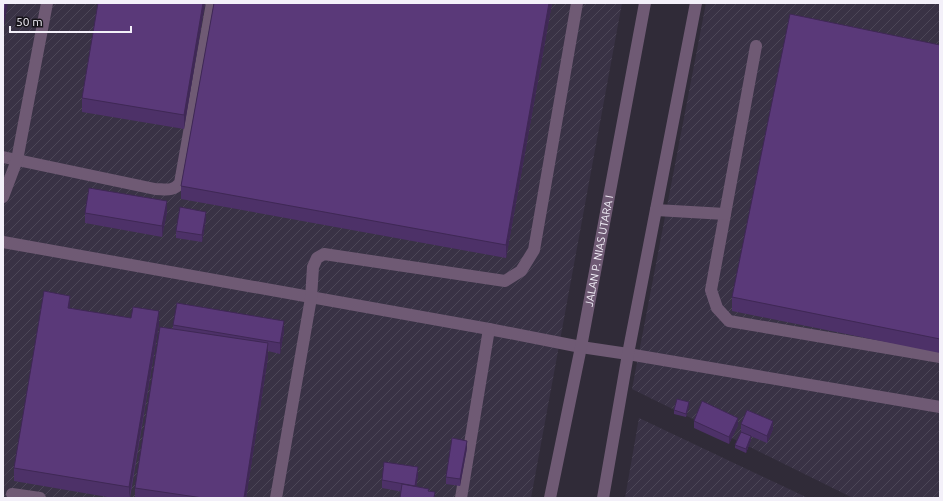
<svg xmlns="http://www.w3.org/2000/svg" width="943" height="501" viewBox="0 0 943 501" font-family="Ubuntu,sans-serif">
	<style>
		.industrial { fill: url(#industrial-furrows) }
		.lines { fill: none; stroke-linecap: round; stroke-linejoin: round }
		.minor { stroke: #6f5a74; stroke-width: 12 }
		.wall { fill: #4d3168 }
		.shaded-wall { fill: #3f2855 }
		.building { fill: #5a3979; stroke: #3f2855 }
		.labels { text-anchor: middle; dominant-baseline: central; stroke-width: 3; stroke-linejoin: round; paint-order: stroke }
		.street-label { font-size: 11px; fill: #f3f0f9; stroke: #17141a }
	</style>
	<defs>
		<pattern id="industrial-furrows" width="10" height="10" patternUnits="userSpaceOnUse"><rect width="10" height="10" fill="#393245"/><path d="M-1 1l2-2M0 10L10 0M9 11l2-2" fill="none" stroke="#4c4657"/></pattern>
	</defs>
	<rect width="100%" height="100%" fill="#302b38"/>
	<!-- industrial -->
	<path class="industrial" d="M 3,3 L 622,3 L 531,498 L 3,498 Z
		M 706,3 L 940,3 L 940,498 L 853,498 L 632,389 Z
		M 639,418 L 808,498 L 625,498 Z"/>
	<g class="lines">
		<!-- minor -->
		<g class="minor">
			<path d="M 756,46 L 711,290 L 717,308 L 729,321 L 940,357"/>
			<path d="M 3,157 L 155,189 C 165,189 173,192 180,183 L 212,3"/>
			<path d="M 3,197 L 17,160 L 47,3"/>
			<path d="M 656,210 L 725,214"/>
			<path d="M 3,242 L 489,329 L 581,347 L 628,354 L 940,407"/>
			<path d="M 12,494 L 40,498"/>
			<path d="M 276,498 L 311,298 L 313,267 L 317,258 L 324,254 L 505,281 L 521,271 L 534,250 L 577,3"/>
			<path d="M 461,498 L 489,329"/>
			<path id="s1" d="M 550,498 L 581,347 L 645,3"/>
			<path d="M 603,498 L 628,354 L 696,3"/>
		</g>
	</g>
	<!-- wall -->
	<path class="wall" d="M 98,3 L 205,3 L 184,129 L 82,112 L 82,98 Z
		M 214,3 L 552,3 L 506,258 L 181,199 L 181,186 Z
		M 940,45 L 940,353 L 732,311 L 732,297 Z
		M 167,212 L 162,237 L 85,223 L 85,213 Z
		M 206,219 L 202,242 L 176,238 L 176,231 Z
		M 70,308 L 159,324 L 130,498 L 113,498 L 14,481 L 14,468 Z
		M 173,325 L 284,331 L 280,354 L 268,351 L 268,357 L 246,498 L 135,498 L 135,488 L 173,329 Z
		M 689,406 L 686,417 L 674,414 L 674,410 Z
		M 694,421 L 738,425 L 729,444 L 694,428 Z
		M 741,424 L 773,429 L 767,443 L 741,432 Z
		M 751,440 L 746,453 L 735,448 L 735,445 Z
		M 467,448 L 460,486 L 446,484 L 446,477 Z
		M 418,475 L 416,487 L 429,491 L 435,498 L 382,488 L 382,480 Z"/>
	<!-- shaded-wall -->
	<path class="shaded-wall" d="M 6,3 L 8,3 L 3,32 L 3,19 Z
		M 203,3 L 205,3 L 184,129 L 184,115 Z
		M 549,3 L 552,3 L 506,258 L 506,245 Z
		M 167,201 L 167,212 L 162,237 L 162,226 Z
		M 206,212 L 206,219 L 202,242 L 202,235 Z
		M 70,296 L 70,309 L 68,308 Z
		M 159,311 L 159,324 L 129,498 L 129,487 Z
		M 284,321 L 284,331 L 280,354 L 280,343 Z
		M 268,343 L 268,357 L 246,498 L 244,498 Z
		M 689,402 L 689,406 L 686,417 L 686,414 Z
		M 738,418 L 738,425 L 729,444 L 729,437 Z
		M 773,421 L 773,429 L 767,443 L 767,436 Z
		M 751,436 L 751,440 L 746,453 L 746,449 Z
		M 467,441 L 467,448 L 460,486 L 460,479 Z
		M 418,467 L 418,475 L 415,494 L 415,486 Z"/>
	<!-- building -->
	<path class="building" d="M 3,3 L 6,3 L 3,19 Z
		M 98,3 L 203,3 L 184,115 L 82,98 Z
		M 214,3 L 549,3 L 506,245 L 181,186 Z
		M 790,14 L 940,45 L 940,339 L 732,297 Z
		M 89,188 L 167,201 L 162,226 L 85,213 Z
		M 180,207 L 206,212 L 202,235 L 176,231 Z
		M 44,291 L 70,296 L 68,308 L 131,318 L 133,307 L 159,311 L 129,487 L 14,468 Z
		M 177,303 L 284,321 L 280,343 L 173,325 Z
		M 160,327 L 268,343 L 244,498 L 203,498 L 135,488 Z
		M 677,399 L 689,402 L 686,414 L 674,410 Z
		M 702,401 L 738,418 L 729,437 L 694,421 Z
		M 747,410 L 773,421 L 767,436 L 741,424 Z
		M 741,432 L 751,436 L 746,449 L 735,445 Z
		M 452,438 L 467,441 L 460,479 L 446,477 Z
		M 384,462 L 418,467 L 415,486 L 382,480 Z
		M 402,484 L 429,489 L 428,491 L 435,492 L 434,498 L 400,498 Z"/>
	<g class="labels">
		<!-- street labels -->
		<g class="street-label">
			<text stroke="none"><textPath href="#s1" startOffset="252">JALAN P. NIAS UTARA I</textPath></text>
		</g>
	</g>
	<!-- border -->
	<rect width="943" height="501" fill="none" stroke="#f3f0f9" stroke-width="8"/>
	<!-- scale -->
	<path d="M10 26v6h121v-6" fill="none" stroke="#f3f0f9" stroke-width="2"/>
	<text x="16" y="26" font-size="12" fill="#f3f0f9" stroke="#17141a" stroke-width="3" paint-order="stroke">50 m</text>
</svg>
